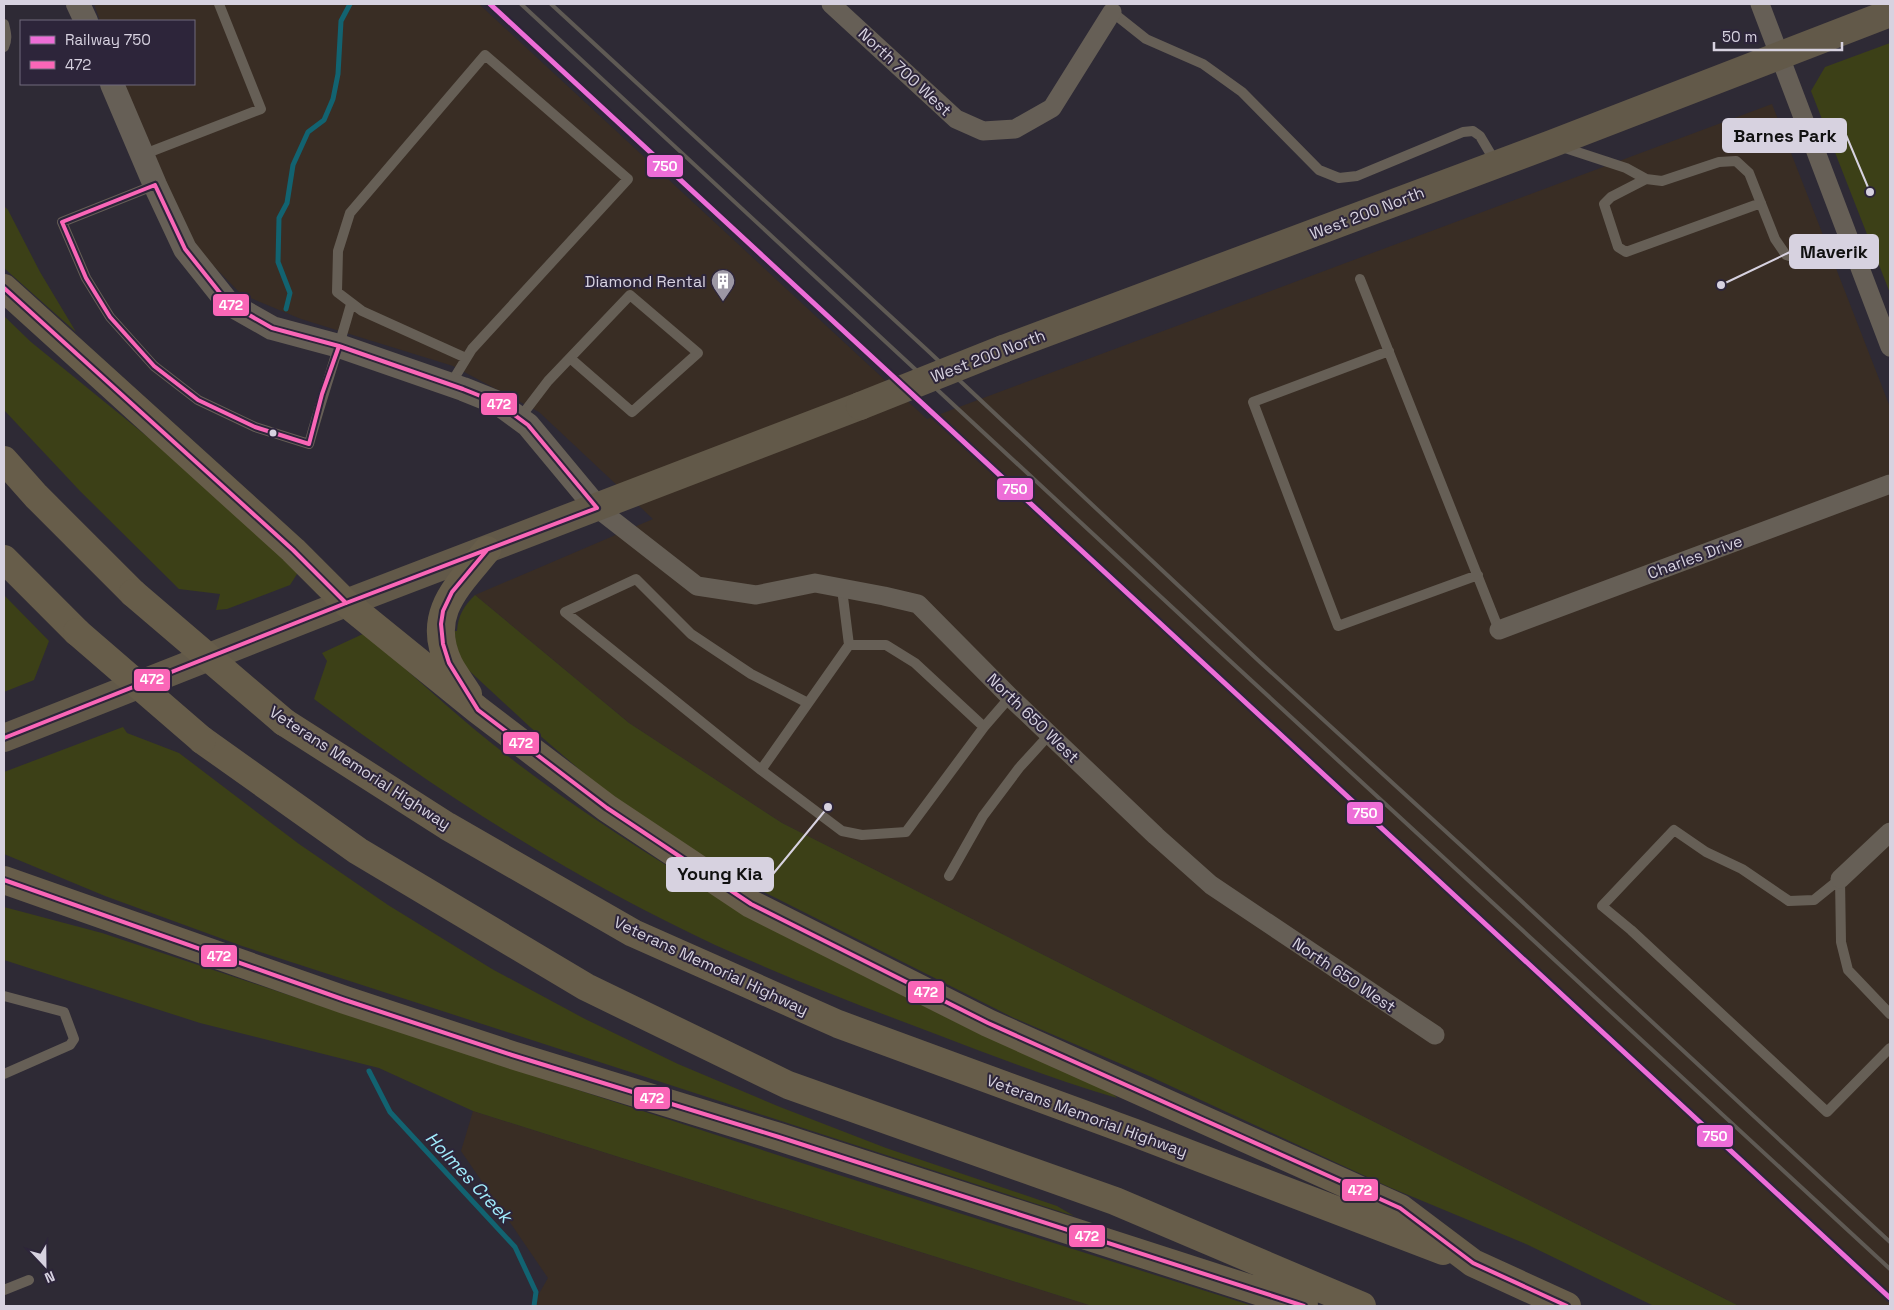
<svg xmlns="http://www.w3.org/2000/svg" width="1894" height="1310" viewBox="0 0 1894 1310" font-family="'Space Grotesk',sans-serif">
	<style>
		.industrial { fill: #392d24 }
		.green { fill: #3c4017 }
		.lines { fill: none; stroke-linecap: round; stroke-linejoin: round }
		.stream { stroke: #126371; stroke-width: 5 }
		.service { stroke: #665f56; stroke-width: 10 }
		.minor { stroke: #665f56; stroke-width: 19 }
		.tertiary { stroke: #665f56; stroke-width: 24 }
		.primary { stroke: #625949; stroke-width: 28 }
		.motorway { stroke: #675d4a; stroke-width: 28 }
		.rail { stroke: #5f5a54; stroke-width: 4 }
		.primary-bridge { stroke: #625949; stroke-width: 28 }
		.motorway-bridge { stroke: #675d4a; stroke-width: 28 }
		.bus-1-casing { stroke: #2d253a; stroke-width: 8 }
		.bus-1 { stroke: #fa66b7; stroke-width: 4 }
		.rail-1-casing { stroke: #2d253a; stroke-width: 9 }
		.rail-1 { stroke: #ed6dd7; stroke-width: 5 }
		.bus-dot { fill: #d7d2e0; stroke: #2d253a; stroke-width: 2 }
		.labels { text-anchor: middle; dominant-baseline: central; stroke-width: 4; stroke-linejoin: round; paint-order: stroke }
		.street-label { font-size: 16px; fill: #d7d2e0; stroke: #2d253a }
		.poi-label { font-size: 16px; fill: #d7d2e0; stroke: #2d253a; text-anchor: end }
		.water-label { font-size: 18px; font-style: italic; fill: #a0ecfb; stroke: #2d253a }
		.leader { fill: none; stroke: #d7d2e0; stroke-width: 2 }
		.callout-dot { fill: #d7d2e0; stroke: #2d253a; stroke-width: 2 }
		.callout { fill: #d7d2e0; stroke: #d7d2e0; stroke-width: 2 }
		.callout-label { font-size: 18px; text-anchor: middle; font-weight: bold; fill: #111 }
		.line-badge { stroke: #2d253a; stroke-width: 2 }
		.badge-label { font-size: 14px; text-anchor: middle; font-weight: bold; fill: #fff }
	</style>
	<rect width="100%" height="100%" fill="#2e2a35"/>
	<!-- industrial -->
	<path class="industrial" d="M 94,4 L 479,4 L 927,419 L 1772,104 L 1890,407 L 1890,1306 L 1739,1306 L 782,823 L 629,723 L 475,595 L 653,519 L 539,412 L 453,366 L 301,319 L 241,294 L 194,246 L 155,164 L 124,84 L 194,84 L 194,21 L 100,21 Z
		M 473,1111 L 1092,1306 L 532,1306 L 548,1278 L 461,1151 Z"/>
	<!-- green -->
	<path class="green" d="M 1890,43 L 1890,293 L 1811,91 L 1825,67 Z
		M 4,206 L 8,210 L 40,272 L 76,332 L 4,268 Z
		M 4,316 L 31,342 L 176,460 L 295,564 L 297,574 L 290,585 L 227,609 L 216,610 L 220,594 L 179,589 L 80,491 L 4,410 Z
		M 4,595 L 49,641 L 34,680 L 4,692 Z
		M 475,595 L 629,723 L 782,823 L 1739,1306 L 1654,1306 L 1526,1244 L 1389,1187 L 1149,1076 L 1014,1018 L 748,884 L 662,830 L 601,788 L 530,727 L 462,664 L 452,631 L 457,631 C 458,615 464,606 475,595 Z
		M 365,633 C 402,665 437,698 474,729 C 551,793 636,848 722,899 L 1109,1090 L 1117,1098 C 1054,1080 994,1056 933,1033 C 843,999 752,965 666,921 C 542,859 425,782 314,699 L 327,661 L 322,653 Z
		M 123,727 L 127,733 L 179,753 L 299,844 L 388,905 L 492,969 L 585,1019 L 678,1064 L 780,1107 L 886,1148 L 1057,1206 L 1074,1216 L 242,946 L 105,896 L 4,854 L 4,772 Z
		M 4,907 L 102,933 L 418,1038 L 842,1176 L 1253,1306 L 1092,1306 L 473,1111 L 379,1068 L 200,1023 L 4,960 Z"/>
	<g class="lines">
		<!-- stream -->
		<path class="stream" d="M 286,309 L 290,293 L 278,262 L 279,218 L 287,203 L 293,165 L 308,132 L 324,120 L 333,99 L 338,74 L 341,21 L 350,4
			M 369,1071 L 390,1112 L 515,1247 L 536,1292 L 534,1306"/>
		<!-- service -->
		<path class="service" d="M 1112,12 L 1146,39 L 1203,64 L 1242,92 L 1319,170 L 1339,178 L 1357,176 L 1463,132 L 1473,131 L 1480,136 L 1496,163
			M 4,24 C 6,32 8,39 4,47
			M 1559,146 L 1626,168 L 1646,179 L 1662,181 L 1719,162 L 1736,161 L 1749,173 L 1775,239 L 1786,255 L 1799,259 L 1850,242
			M 142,155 L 261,109 L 219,4
			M 1646,179 L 1611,197 L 1604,204 L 1618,247 L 1626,252 L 1761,203
			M 155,185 L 62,222 L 86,278 L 110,317 L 154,366 L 198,400 L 255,427 L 309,444 C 322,397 338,351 351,304
			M 1360,279 L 1499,630
			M 1389,351 L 1253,402 L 1338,626 L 1478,575
			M 450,385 L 472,349 L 628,179 L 485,55 L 350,213 L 338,251 L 337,292 L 362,311 L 466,358
			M 519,419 L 548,381 L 630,295 L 698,353 L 632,412 L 570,358
			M 849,645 L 886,645 L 915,663 L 984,727
			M 808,703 L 751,674 L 691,634 L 636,579 L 565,612 L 761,770 L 849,645 L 842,589
			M 761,770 L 842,831 L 862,835 L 906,832 L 984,727 L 1010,697
			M 949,876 L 983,816 L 1019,768 L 1049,735
			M 1840,879 L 1814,900 L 1789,901 L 1742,869 L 1706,852 L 1674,830 L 1602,906 L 1631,930 L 1827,1112 L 1890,1048
			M 1840,879 L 1841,942 L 1848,970 L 1890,1014
			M 4,996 L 64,1012 L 74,1039 L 70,1045 L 4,1074
			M 4,1290 L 29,1280"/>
		<!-- minor -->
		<path class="minor" d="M 831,4 L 956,119 L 983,131 L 1015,129 L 1052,108 L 1112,12
			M 1760,4 L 1890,347
			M 597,508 L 697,586 L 756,595 L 815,583 L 884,596 L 918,604 L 1010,697 L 1156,836 L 1211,885 L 1435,1035
			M 1499,630 L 1890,484
			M 1840,879 L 1890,832"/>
		<!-- tertiary -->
		<path class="tertiary" d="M 78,4 L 86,21
			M 112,84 L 155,185 L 185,249 L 228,303 L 272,328 L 339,346 L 463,389 L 498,403 L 528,425 L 597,508"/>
		<!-- primary -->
		<path class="primary" d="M 1003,349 L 1551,144 L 1890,13
			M 4,738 L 346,603 L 860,406"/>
		<!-- motorway -->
		<path class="motorway" d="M 4,288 L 293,550 L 346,603 L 478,710 L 607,808 L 751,904 L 988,1023 L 1400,1208 L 1473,1263 L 1567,1306
			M 4,460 L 36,496 L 133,593
			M 4,559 L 77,632
			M 468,694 C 462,684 454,674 449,664 C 425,614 458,586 487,550
			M 284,722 L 447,826 L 633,933 L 838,1024 L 1135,1133 L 1443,1251
			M 202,740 L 358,851 L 586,987 L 788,1085 L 1115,1201 L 1362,1306
			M 4,880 L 345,1000 L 512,1055 L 779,1137 L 1304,1306"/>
		<!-- rail -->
		<path class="rail" d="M 521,4 L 1228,659 L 1890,1269
			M 551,4 L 926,349 L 1260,662 L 1477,860 L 1890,1242"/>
		<!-- primary-bridge -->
		<path class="primary-bridge" d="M 860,406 L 1003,349"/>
		<!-- motorway-bridge -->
		<path class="motorway-bridge" d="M 133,593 L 284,722
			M 77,632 L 202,740"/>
		<!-- bus-1 casing -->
		<g class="bus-1-casing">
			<path id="bus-1" d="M 155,185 L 185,249 L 228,303 L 272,328 L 339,346 L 463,389 L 498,403 L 528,425 L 597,508
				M 155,185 L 62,222 L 86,278 L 110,317 L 154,366 L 198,400 L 255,427 L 309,444
				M 4,288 L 293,550 L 346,603
				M 309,444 L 322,394 L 339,346
				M 487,550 L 452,592 L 443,611 L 441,624 L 443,644 L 449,663 L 478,710 L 607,808 L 751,904 L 988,1023 L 1400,1208 L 1473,1263 L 1567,1306
				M 4,738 L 346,603 L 597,508
				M 4,880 L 345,1000 L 512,1055 L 779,1137 L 1304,1306"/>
		</g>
		<!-- bus-1 -->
		<use href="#bus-1" class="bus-1"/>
		<!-- rail-1 casing -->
		<g class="rail-1-casing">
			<path id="rail-1" d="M 490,4 L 1890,1298"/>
		</g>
		<!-- rail-1 -->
		<use href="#rail-1" class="rail-1"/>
	</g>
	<!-- icons -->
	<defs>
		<g id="building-pin" transform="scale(1.25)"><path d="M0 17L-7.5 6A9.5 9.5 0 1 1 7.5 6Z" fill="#9c97a4" stroke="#2d253a"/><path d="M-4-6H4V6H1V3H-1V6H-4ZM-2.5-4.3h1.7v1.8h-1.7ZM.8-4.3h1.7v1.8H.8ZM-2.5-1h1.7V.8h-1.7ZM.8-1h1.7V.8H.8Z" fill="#fff"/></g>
	</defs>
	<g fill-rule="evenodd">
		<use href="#building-pin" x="723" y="281"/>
	</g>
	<!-- markers -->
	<circle class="bus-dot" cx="273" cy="433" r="4.5"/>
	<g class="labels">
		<!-- street labels -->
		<g class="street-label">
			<text transform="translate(905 72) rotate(43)">North 700 West</text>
			<text transform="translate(1367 213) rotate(-21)">West 200 North</text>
			<text transform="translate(988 356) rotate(-21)">West 200 North</text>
			<text transform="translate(1695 557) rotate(-20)">Charles Drive</text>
			<text transform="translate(1033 718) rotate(44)">North 650 West</text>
			<text transform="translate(360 768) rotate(33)">Veterans Memorial Highway</text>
			<text transform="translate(711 966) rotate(25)">Veterans Memorial Highway</text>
			<text transform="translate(1344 975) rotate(34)">North 650 West</text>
			<text transform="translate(1087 1116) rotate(20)">Veterans Memorial Highway</text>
		</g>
		<!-- poi labels -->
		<g class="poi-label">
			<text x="706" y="281">Diamond Rental</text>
		</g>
		<!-- water labels -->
		<g class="water-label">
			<text transform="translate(469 1177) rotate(47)">Holmes Creek</text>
		</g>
	</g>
	<!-- callouts -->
	<path class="leader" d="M1870 192L1846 135M1721 285L1790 252M828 807L773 874"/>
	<g class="callout-dot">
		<circle cx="1870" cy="192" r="5"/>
		<circle cx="1721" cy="285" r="5"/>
		<circle cx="828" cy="807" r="5"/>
	</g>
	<g class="callout">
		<rect x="1723" y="119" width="123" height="33" rx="5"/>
		<rect x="1790" y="235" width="88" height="33" rx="5"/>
		<rect x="667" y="858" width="106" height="33" rx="5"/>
	</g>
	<g class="callout-label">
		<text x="1785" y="142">Barnes Park</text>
		<text x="1834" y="258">Maverik</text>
		<text x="720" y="880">Young Kia</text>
	</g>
	<g class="line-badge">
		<rect x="646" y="154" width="38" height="24" rx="5" fill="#ed6dd7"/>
		<rect x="212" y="293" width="38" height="24" rx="5" fill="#fa66b7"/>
		<rect x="480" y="392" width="38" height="24" rx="5" fill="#fa66b7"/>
		<rect x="996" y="477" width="38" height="24" rx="5" fill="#ed6dd7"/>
		<rect x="133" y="668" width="38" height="24" rx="5" fill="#fa66b7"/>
		<rect x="502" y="731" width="38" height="24" rx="5" fill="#fa66b7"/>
		<rect x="1346" y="801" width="38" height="24" rx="5" fill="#ed6dd7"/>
		<rect x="200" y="944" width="38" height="24" rx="5" fill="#fa66b7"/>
		<rect x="907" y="980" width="38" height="24" rx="5" fill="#fa66b7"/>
		<rect x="633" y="1086" width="38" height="24" rx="5" fill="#fa66b7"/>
		<rect x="1696" y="1124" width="38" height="24" rx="5" fill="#ed6dd7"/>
		<rect x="1341" y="1178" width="38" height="24" rx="5" fill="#fa66b7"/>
		<rect x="1068" y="1224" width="38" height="24" rx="5" fill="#fa66b7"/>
	</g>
	<g class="badge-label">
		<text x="665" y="171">750</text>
		<text x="231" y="310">472</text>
		<text x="499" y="409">472</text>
		<text x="1015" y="494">750</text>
		<text x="152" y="684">472</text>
		<text x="521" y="748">472</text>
		<text x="1365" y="818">750</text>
		<text x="219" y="961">472</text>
		<text x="926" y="997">472</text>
		<text x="652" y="1103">472</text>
		<text x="1715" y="1141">750</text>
		<text x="1360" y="1195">472</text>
		<text x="1087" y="1241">472</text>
	</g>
	<!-- border -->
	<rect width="1894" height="1310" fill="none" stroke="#d7d2e0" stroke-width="10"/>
	<!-- legend -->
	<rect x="20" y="20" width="175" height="65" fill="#2d253a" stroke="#716a7c"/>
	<rect x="30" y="36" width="25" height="8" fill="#ed6dd7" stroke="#716a7c"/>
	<text x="65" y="45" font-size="15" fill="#d7d2e0">Railway 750</text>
	<rect x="30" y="61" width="25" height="8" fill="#fa66b7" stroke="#716a7c"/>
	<text x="65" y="70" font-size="15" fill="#d7d2e0">472</text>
	<!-- north arrow -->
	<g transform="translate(45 1265) rotate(158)" stroke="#2d253a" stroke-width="4" paint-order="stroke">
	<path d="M0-4L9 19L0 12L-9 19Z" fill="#d7d2e0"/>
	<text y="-8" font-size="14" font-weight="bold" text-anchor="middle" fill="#d7d2e0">N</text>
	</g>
	<!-- scale -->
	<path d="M1714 42v8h128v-8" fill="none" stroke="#d7d2e0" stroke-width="2.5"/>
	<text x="1722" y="42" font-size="15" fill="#d7d2e0" stroke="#2d253a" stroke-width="4" paint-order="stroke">50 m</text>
</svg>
